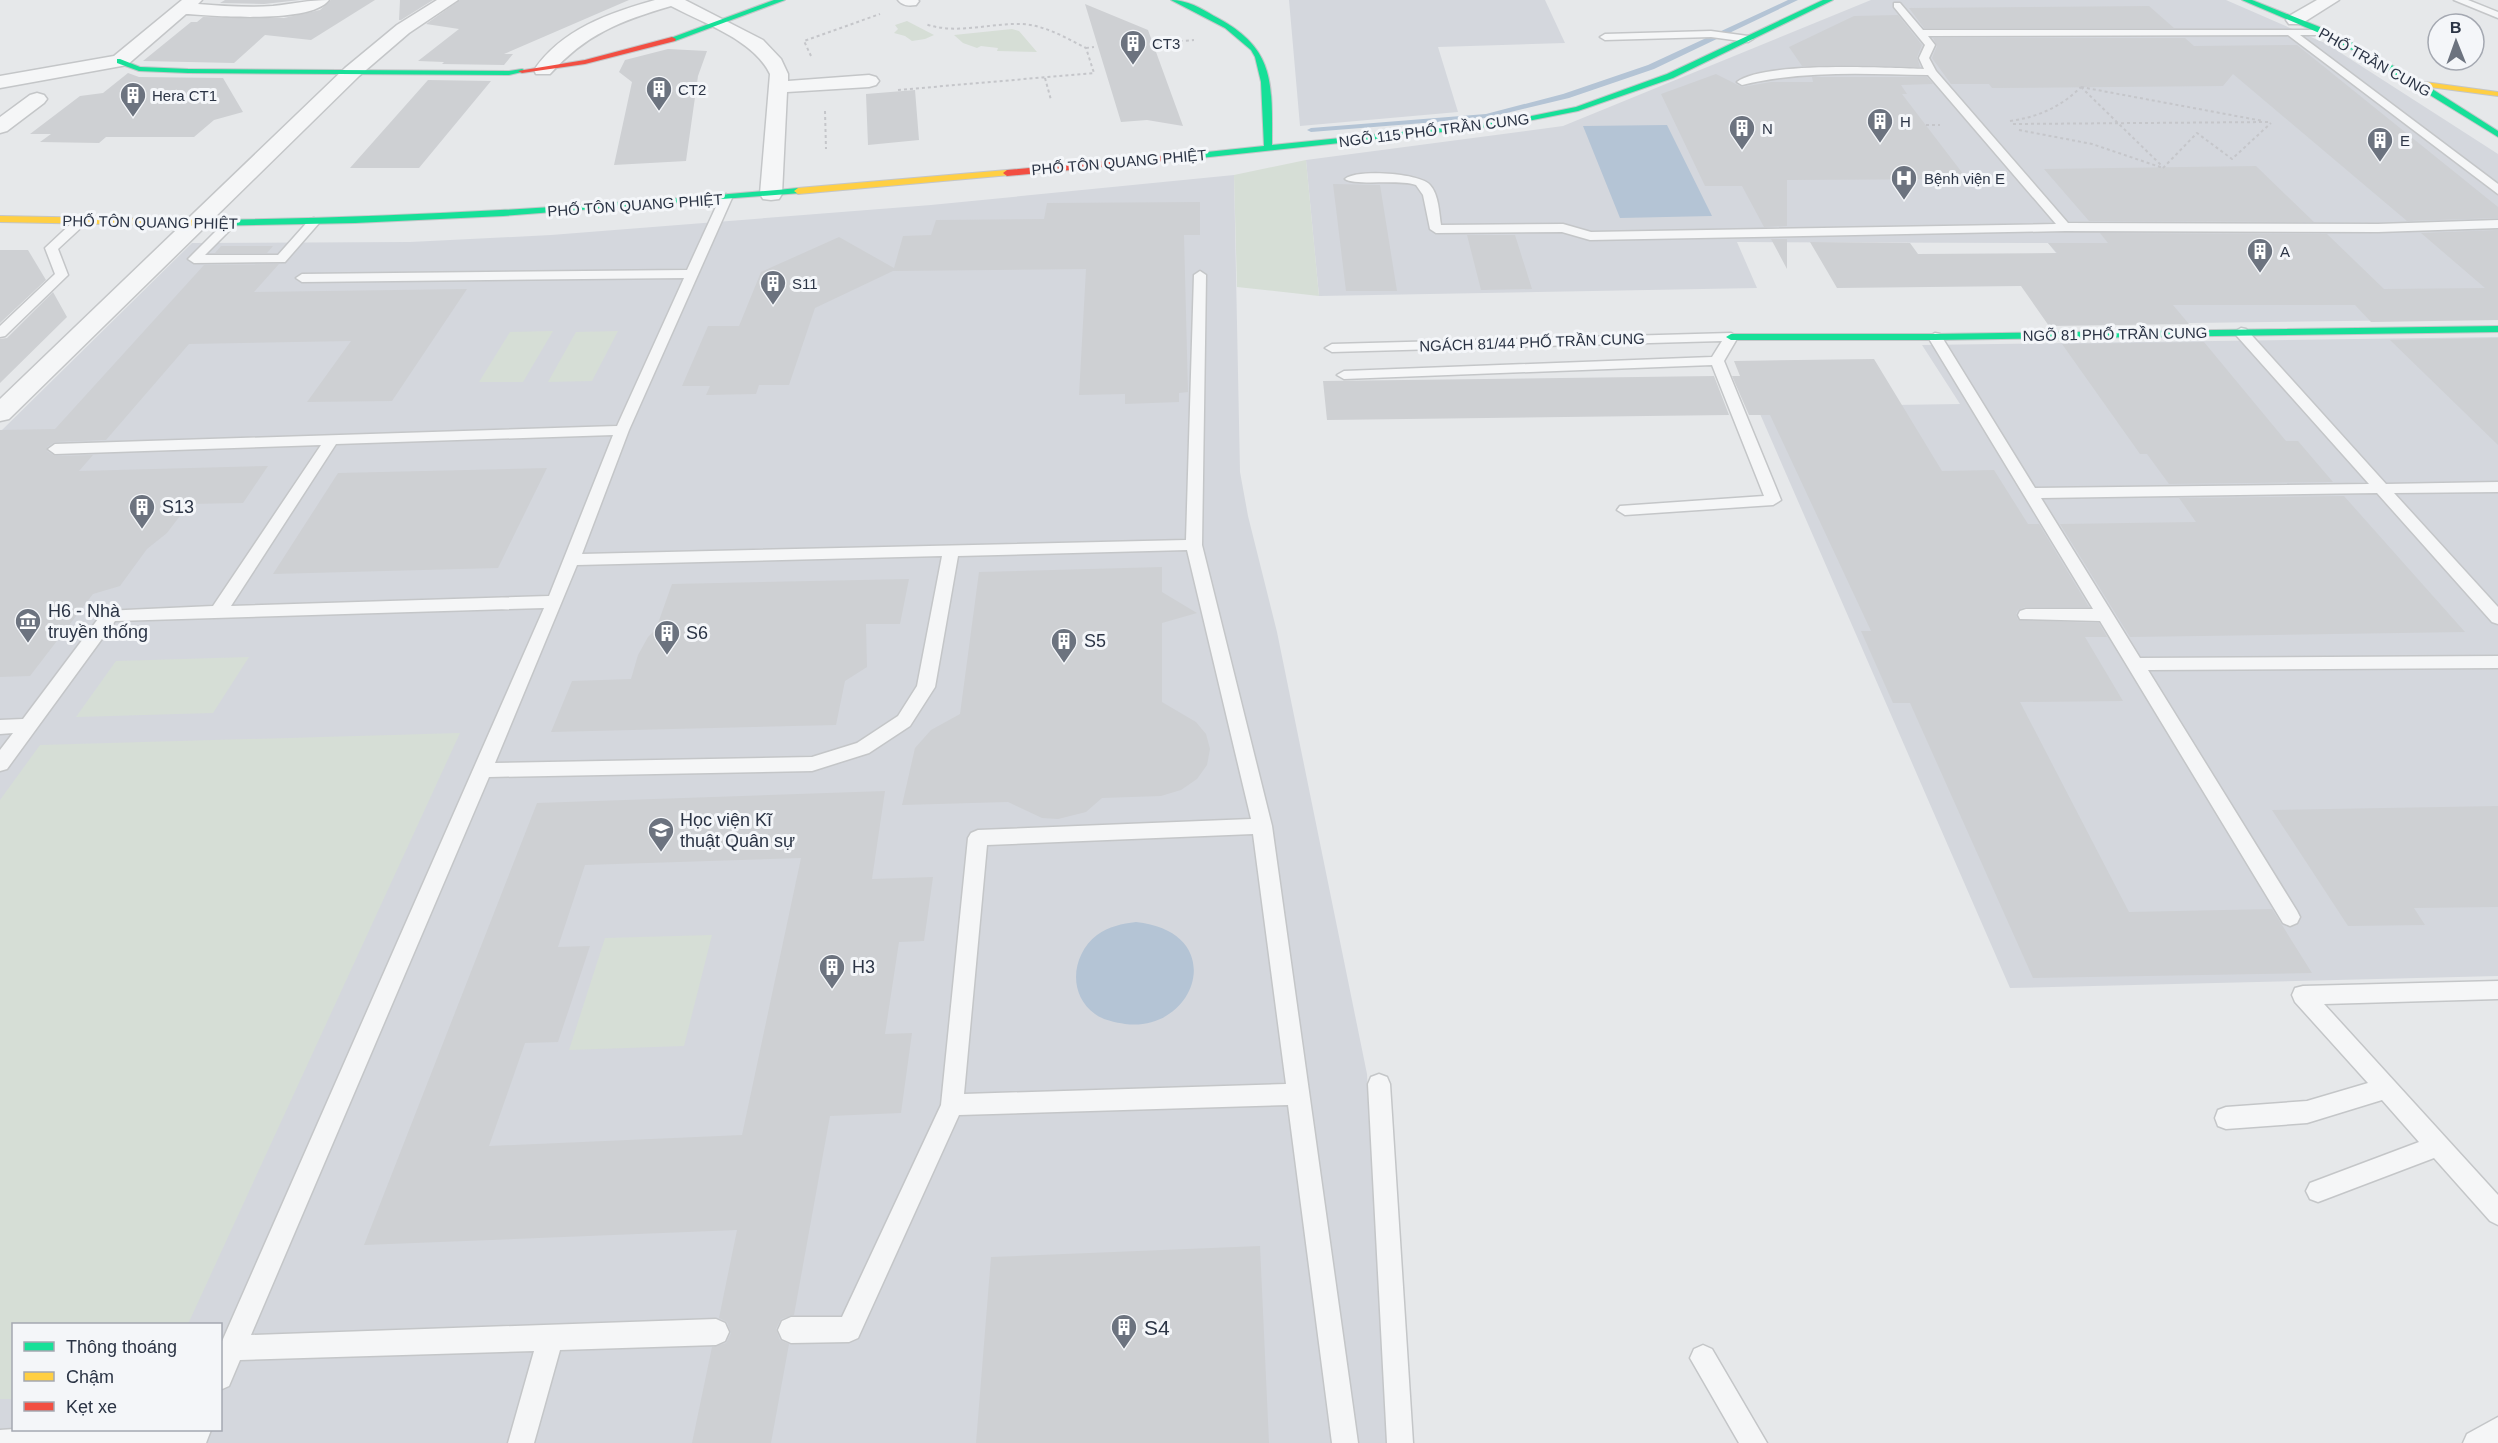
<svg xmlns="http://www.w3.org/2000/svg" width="2498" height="1443" viewBox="0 0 2498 1443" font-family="Helvetica,sans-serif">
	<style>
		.built { fill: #d4d7dd; fill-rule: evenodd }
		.green { fill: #d6ded6 }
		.water { fill: #b4c4d5 }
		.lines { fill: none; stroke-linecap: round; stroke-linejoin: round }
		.stream { fill: #b4c4d5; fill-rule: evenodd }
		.building { fill: #ced0d3; fill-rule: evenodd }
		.lane-casing { stroke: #c4c6c8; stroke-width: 3 }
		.street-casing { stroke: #c4c6c8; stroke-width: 3 }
		.fast-casing { stroke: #c4c6c8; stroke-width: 2 }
		.slow-casing { stroke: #c4c6c8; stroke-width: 2 }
		.jam-casing { stroke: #c4c6c8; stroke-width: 2 }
		.path { stroke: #c5c6ca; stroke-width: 2; stroke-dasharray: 3 3; stroke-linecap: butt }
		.lane { fill: #f5f6f7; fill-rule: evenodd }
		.street { fill: #f5f6f7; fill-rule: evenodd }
		.fast { fill: #16e098; fill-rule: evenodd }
		.slow { fill: #ffcf43; fill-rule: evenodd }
		.jam { fill: #f24e42; fill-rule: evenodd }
		.labels { text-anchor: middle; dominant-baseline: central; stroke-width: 6; stroke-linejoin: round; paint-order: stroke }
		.far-poi-label { font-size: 15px; fill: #2b3445; stroke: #f4f6f9; text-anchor: start }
		.far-street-label { font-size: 15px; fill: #2b3445; stroke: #f4f6f9 }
		.poi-label { font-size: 18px; fill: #2b3445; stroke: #f4f6f9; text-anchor: start }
		.near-poi-label { font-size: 21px; fill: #2b3445; stroke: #f4f6f9; text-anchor: start }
	</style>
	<rect width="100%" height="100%" fill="#e6e8ea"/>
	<!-- built -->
	<path class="built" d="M 1289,0 L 1545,0 L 1565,43 L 1438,47 L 1458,112 L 1300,126 Z
		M 1871,0 L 2226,0 L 2327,44 L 2498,154 L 2498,319 L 2113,324 L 2048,243 L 1737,242 L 1757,288 L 1319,296 L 1306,160 L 1563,126 Z
		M 1234,175 L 1240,472 L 1248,516 L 1277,632 L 1367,1074 L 1388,1443 L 0,1443 L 0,432 L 192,243 L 410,242 L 551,235 L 931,205 ZM 14,1324 L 220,1324 L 220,1430 L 14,1430 Z
		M 2498,337 L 2498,976 L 2010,988 L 1757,407 L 1960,404 L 1922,345 Z"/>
	<!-- green -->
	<path class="green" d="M 907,21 L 934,35 L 925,39 L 912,41 L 905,36 L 894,33 L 898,29 L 895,25 Z
		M 1012,29 L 1019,31 L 1037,52 L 997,51 L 998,48 L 981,46 L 977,48 L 963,43 L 954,35 Z
		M 1306,160 L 1319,296 L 1237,287 L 1234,175 Z
		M 553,331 L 523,382 L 479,382 L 510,332 Z
		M 618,331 L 592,381 L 548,382 L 576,332 Z
		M 249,657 L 213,713 L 76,717 L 116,661 Z
		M 460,733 L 188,1324 L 14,1324 L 13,1399 L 0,1399 L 0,800 L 40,745 Z
		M 712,935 L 684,1046 L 569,1050 L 605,938 Z"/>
	<!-- water -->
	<path class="water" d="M 1667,125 L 1712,216 L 1620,218 L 1583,126 Z
		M 1136,922 C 1230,932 1197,1033 1125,1024 C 1114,1022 1103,1020 1095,1014 C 1067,994 1072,954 1097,935 C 1109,926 1122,924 1136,922 Z"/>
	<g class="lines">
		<!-- stream -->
		<path class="stream" d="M 1788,0 L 1798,0 L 1654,69 L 1569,98 L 1486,118 L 1311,132 L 1307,130 L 1311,128 L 1486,114 L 1563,94 L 1648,65 Z"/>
	</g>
	<!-- building -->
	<path class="building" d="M 225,0 L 300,0 L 264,4 L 220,3 Z
		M 331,0 L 375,0 L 311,40 L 265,35 L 234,63 L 143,61 L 191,22 L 197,22 L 203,17 L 284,18 L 320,10 Z
		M 400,0 L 433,0 L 401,20 L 399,20 Z
		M 460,0 L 629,0 L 504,54 L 513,54 L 504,65 L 442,64 L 444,62 L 418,61 L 459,29 L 426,24 Z
		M 1085,4 L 1148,30 L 1183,126 L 1147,120 L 1121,122 Z
		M 2149,6 L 2174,28 L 1924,28 L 1909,8 Z
		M 1898,15 L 1922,45 L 1917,57 L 1920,67 L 1802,66 L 1789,47 L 1854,16 Z
		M 1933,38 L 2185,38 L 2194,46 L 2297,45 L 2498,207 L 2498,218 L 2407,221 L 2233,74 L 2223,86 L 1992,88 L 1989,84 L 1951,84 L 1932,58 L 1937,46 Z
		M 668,49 L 707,51 L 698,76 L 686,161 L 614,165 L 632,82 L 619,72 L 625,60 Z
		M 128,73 L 139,77 L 223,78 L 243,112 L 214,120 L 194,137 L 106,137 L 99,143 L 40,142 L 51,134 L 30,134 L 80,96 L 103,93 Z
		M 1716,74 L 1742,87 L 1771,82 L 1813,82 L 1812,77 L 1927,77 L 1933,84 L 1901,85 L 1907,94 L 1902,94 L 1967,179 L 1787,180 L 1787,226 L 1764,227 L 1742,186 L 1705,186 L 1661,94 Z
		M 428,80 L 491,81 L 419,168 L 350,168 Z
		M 915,90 L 919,140 L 868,145 L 866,94 Z
		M 2256,166 L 2314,222 L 2089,221 L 2044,169 Z
		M 1333,184 L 1380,185 L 1397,291 L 1346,291 Z
		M 1200,202 L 1200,235 L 1184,235 L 1188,392 L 1179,393 L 1179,402 L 1125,404 L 1125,394 L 1079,395 L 1086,269 L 893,271 L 815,308 L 789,385 L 759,385 L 756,394 L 706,395 L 710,386 L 682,386 L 708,326 L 739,326 L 761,272 L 839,237 L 894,268 L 903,236 L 931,235 L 936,220 L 1044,219 L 1047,203 Z
		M 2498,230 L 2498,320 L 2371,322 L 2355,305 L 2173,305 L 2189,324 L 2049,326 L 2021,286 L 1837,288 L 1810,242 L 1910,243 L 1918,254 L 2057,253 L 2048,243 L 2108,243 L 2100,233 L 2327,234 L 2384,289 L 2485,288 L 2421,233 Z
		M 1467,235 L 1515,235 L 1532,289 L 1481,290 Z
		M 1771,239 L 1787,239 L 1787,269 Z
		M 221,246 L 273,246 L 267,253 L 215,253 Z
		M 0,250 L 28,250 L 46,280 L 0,323 Z
		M 279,264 L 254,292 L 467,289 L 392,401 L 307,402 L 351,341 L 189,344 L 106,440 L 55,442 L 47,447 L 47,451 L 55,456 L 93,455 L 79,471 L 268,466 L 243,503 L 189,504 L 167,533 L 147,549 L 120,586 L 93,594 L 30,676 L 0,677 L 0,430 L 55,429 L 204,265 Z
		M 53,292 L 67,317 L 0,383 L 0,339 L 7,338 Z
		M 2498,338 L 2498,445 L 2390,340 Z
		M 2204,342 L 2286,441 L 2298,441 L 2333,482 L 2169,484 L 2147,454 L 2140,454 L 2062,344 Z
		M 1874,359 L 1942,471 L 1994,470 L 2028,524 L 2039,524 L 2089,607 L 2025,607 L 2018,610 L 2016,614 L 2018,620 L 2099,623 L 2107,637 L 2085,637 L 2123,701 L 2020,702 L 2129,912 L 2272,909 L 2312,973 L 2033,978 L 1910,703 L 1893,703 L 1861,631 L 1871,631 L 1770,415 L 1749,415 L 1732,376 L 1740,376 L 1734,361 Z
		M 1714,376 L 1729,415 L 1327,420 L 1323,381 Z
		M 547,468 L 498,568 L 273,574 L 338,473 Z
		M 2344,496 L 2465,632 L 2130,637 L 2060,524 L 2196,522 L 2179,498 Z
		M 1162,567 L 1162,592 L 1197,613 L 1162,623 L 1162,702 L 1196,722 L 1206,734 L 1210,749 L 1207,765 L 1197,779 L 1181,790 L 1161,796 L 1102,798 L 1086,812 L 1058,819 L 1042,818 L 1008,802 L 902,805 L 915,748 L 931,730 L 960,714 L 979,572 Z
		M 909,579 L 900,624 L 866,624 L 867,667 L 845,681 L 836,725 L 551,732 L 572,681 L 631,679 L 638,655 L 648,637 L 656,629 L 672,584 Z
		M 885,791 L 872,879 L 933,877 L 924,941 L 899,942 L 885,1034 L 912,1033 L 901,1113 L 830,1116 L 794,1315 L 781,1319 L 776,1329 L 780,1340 L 789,1344 L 771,1443 L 692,1443 L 712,1347 L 726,1343 L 731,1333 L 727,1322 L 719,1318 L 737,1230 L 364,1245 L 537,803 ZM 801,858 L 742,1135 L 489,1146 L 525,1043 L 558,1042 L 590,946 L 558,947 L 585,865 Z
		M 2498,806 L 2498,907 L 2414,908 L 2425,925 L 2348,926 L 2272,810 Z
		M 1260,1246 L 1269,1443 L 976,1443 L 991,1257 Z"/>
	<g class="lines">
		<!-- lane casing -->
		<g class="lane-casing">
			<path id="lane" d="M 2454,0 L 2468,0 L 2498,12 L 2498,18 Z
				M 1894,3 L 1900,3 L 1923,30 L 2328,30 L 2328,34 L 2325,35 L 2300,35 L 2498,184 L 2498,194 L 2288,35 L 1928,36 L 1935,45 L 1929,58 L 1936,71 L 2068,223 L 2378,224 L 2498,220 L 2498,228 L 2378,232 L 2065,231 L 1590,240 L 1562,232 L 1436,233 L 1430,229 L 1423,195 L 1416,185 C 1399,179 1354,186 1345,179 C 1356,169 1420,173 1430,185 C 1439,195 1439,213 1441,225 L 1563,224 L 1591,232 L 2056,224 L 1928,75 C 1865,74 1804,70 1742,85 L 1737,82 C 1764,61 1887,68 1924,69 L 1919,58 L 1925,45 L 1894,7 Z
				M 1711,31 L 1748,36 L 1753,39 L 1748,42 L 1711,37 L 1605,40 L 1600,37 L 1605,34 Z
				M 726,194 L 732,198 L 629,430 L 582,554 L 1186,540 L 1194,275 L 1200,271 L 1206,275 L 1202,545 L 1272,826 L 1358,1443 L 1332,1443 L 1288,1105 L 959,1115 L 858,1338 L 849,1342 L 791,1343 L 782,1339 L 778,1330 L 782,1321 L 791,1317 L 842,1317 L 941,1105 L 968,838 L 971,833 L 978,830 L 1251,819 L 1187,550 L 958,556 L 935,687 L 910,726 L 869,753 L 812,771 L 489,777 L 251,1335 L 716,1319 L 725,1323 L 729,1332 L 725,1341 L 716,1345 L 560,1350 L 534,1443 L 508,1443 L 534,1351 L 240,1360 L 229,1386 L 220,1390 L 220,1346 L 544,608 L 115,621 L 7,769 L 0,771 L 0,750 L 13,733 L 0,734 L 0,720 L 23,719 L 104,611 L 213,606 L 321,445 L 55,454 L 48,449 L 55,444 L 617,426 L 684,278 L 302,282 L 296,278 L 302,274 L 687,270 L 720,198 ZM 613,435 L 549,596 L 231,606 L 336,444 ZM 942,556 L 917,686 L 898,716 L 857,743 L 812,757 L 495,763 L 577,565 ZM 1253,834 L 1286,1084 L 964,1094 L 987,845 Z
				M 81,217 L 85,218 L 85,224 L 58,249 L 68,275 L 5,336 L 0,337 L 0,326 L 55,274 L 45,248 L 77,218 Z
				M 314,218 L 320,222 L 285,262 L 194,263 L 188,259 L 227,220 L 235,220 L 237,223 L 205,255 L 278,255 L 310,219 Z
				M 2241,328 L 2246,329 L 2386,484 L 2498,482 L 2498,492 L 2394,493 L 2498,607 L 2498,624 L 2492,622 L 2377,493 L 2041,498 L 2140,658 L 2498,656 L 2498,668 L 2148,670 L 2297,911 L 2300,917 L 2297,923 L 2290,926 L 2283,923 L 2100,621 L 2020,619 L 2018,615 L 2020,611 L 2026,609 L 2093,609 L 1928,337 L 1935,333 L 1940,334 L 2035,488 L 2369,484 L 2236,335 L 2234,332 Z
				M 1731,333 L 1738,337 L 1724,361 L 1781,500 L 1773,505 L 1625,515 L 1617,510 L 1620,506 L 1764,496 L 1712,365 L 1344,379 L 1337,375 L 1344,371 L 1712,357 L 1722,341 L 1332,352 L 1325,348 L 1332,344 Z
				M 2498,981 L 2498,999 L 2324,1004 L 2498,1195 L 2498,1225 L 2490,1221 L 2434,1158 L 2318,1202 L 2310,1199 L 2306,1191 L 2310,1183 L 2419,1142 L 2382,1100 L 2307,1123 L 2226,1129 L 2218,1126 L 2215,1118 L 2218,1110 L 2226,1107 L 2307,1101 L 2368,1083 L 2295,1002 L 2292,995 L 2295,988 L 2303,986 Z
				M 1379,1074 L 1387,1077 L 1390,1084 L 1413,1443 L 1387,1443 L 1368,1084 L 1371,1077 Z
				M 1703,1345 L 1712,1349 L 1767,1443 L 1739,1443 L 1690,1358 L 1694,1349 Z
				M 2498,1417 L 2498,1443 L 2463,1443 L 2467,1434 Z
				M 0,1430 L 14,1429 L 211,1430 L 206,1443 L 0,1443 Z"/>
		</g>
		<!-- street casing -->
		<g class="street-casing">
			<path id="street" d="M 182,0 L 202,0 L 198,4 C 223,6 248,8 273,6 C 292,4 309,0 329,0 C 311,24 215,16 186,14 L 127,65 L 0,88 L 0,76 L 114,56 Z
				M 437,0 L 458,0 L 409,33 L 359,76 L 9,419 L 0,421 L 0,399 L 345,68 L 397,25 Z
				M 655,0 L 685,0 L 763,40 L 781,59 L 788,74 L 788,81 L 869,75 L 876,77 L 879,81 L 876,85 L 869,87 L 787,92 L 782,194 L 779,199 L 771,200 L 763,199 L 760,194 L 770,74 C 754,40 703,23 671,6 C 620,21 586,34 550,74 L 536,74 L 534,70 C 562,29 609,13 655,0 Z
				M 898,0 L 918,0 L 919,1 L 916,5 C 909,6 903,6 898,0 Z
				M 2317,0 L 2339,0 L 2301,24 L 2289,24 L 2286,20 L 2289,16 Z
				M 37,93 L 44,95 L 47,99 L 44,103 L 7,131 L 0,133 L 0,117 L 30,95 Z"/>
		</g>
		<!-- fast casing -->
		<g class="fast-casing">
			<path id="fast" d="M 774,0 L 785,0 L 675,41 L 668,39 Z
				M 1171,0 C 1187,0 1201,8 1214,16 C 1276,48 1272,82 1272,145 L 1507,121 L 1576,107 L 1667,74 L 1823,0 L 1833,0 L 1673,78 L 1578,111 L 1507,125 L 1191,159 L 1187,156 L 1188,154 L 1264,146 L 1261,82 L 1255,57 L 1251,50 L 1225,28 Z
				M 2242,0 L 2252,0 L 2337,34 L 2418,80 L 2498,131 L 2498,137 L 2412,84 L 2331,38 Z
				M 120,59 L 140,67 L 188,69 L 509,71 L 522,69 L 526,71 L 509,75 L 188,73 L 139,71 L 117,63 L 117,59 Z
				M 798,188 L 801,189 L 801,193 L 503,216 L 355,223 L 207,226 L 202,223 L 207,220 C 405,218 601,206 798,188 Z
				M 2498,326 L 2498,332 L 1935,340 L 1731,340 L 1726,337 L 1731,334 L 1935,334 Z"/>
		</g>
		<!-- slow casing -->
		<g class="slow-casing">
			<path id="slow" d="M 2425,82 L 2498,92 L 2498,96 L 2422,86 L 2421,84 Z
				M 1007,170 L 1010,171 L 1010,175 L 798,194 L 794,191 L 798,188 Z
				M 0,216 L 207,220 L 212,223 L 207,226 L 0,222 Z"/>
		</g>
		<!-- jam casing -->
		<g class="jam-casing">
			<path id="jam" d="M 672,37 L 676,39 L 675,41 L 585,64 L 522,73 L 518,71 L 585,60 Z
				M 1191,153 L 1195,156 L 1194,158 L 1007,176 L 1003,173 L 1007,170 Z"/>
		</g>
		<!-- path -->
		<path class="path" d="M 1156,43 L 1194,40
			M 1086,48 L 1094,47
			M 811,56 L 804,41 L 880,14
			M 1045,78 L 1051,100
			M 2081,87 L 2263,121
			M 2081,87 L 2162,166
			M 898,90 L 1094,73 L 1086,48 C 1066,38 1045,25 1021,24 C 988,23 958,35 925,24
			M 825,111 L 826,149
			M 2010,121 C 2038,117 2061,107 2081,87
			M 2013,124 L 2271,122
			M 1926,125 L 1940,125
			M 2019,130 L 2092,144 L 2163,168
			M 2163,168 L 2197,133 L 2232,159 L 2271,123"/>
		<!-- lane -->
		<use href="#lane" class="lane"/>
		<!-- street -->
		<use href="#street" class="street"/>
		<!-- fast -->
		<use href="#fast" class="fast"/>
		<!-- slow -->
		<use href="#slow" class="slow"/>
		<!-- jam -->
		<use href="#jam" class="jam"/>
	</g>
	<!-- icons -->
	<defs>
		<g id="building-pin" transform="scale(1.35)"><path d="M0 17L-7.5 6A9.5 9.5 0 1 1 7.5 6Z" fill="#6c737f" stroke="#f4f6f9"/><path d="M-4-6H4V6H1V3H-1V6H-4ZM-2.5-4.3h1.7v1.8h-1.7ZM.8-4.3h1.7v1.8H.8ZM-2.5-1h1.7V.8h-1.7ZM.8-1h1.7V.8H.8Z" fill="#fff"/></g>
		<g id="hospital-pin" transform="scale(1.35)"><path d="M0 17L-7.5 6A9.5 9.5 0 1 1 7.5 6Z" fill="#6c737f" stroke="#f4f6f9"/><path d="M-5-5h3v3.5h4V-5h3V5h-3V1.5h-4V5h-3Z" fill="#fff"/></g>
		<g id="museum-pin" transform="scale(1.35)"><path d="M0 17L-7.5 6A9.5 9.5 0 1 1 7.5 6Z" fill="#6c737f" stroke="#f4f6f9"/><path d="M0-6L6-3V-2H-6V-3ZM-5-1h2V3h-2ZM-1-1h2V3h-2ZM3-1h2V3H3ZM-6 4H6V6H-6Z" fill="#fff"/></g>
		<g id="university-pin" transform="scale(1.35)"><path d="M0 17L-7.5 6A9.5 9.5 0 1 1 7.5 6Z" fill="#6c737f" stroke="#f4f6f9"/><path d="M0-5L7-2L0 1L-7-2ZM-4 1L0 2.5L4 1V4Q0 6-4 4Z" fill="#fff"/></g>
	</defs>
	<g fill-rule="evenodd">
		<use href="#building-pin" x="1133" y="43"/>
		<use href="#building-pin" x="659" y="89"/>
		<use href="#building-pin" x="133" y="95"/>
		<use href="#building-pin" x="1880" y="121"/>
		<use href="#building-pin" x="1742" y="128"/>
		<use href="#building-pin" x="2380" y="140"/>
		<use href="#hospital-pin" x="1904" y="178"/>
		<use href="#building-pin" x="2260" y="251"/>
		<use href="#building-pin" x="773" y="283"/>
		<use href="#building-pin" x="142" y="507"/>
		<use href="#museum-pin" x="28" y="621"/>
		<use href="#building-pin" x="667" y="633"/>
		<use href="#building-pin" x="1064" y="641"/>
		<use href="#university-pin" x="661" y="830"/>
		<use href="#building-pin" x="832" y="967"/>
		<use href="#building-pin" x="1124" y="1327"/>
	</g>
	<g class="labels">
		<!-- far-poi labels -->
		<g class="far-poi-label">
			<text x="1152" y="43">CT3</text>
			<text x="678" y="89">CT2</text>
			<text x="152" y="95">Hera CT1</text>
			<text x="1900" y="121">H</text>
			<text x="1762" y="128">N</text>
			<text x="2400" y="140">E</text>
			<text x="1924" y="178">Bệnh viện E</text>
			<text x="2280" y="251">A</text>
			<text x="792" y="283">S11</text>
		</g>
		<!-- far-street labels -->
		<g class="far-street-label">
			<text transform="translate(2375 62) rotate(29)">PHỐ TRẦN CUNG</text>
			<text transform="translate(1434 130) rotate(-7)">NGÕ 115 PHỐ TRẦN CUNG</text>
			<text transform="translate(1119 162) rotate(-5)">PHỐ TÔN QUANG PHIỆT</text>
			<text transform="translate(635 205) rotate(-4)">PHỐ TÔN QUANG PHIỆT</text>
			<text transform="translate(150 222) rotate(1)">PHỐ TÔN QUANG PHIỆT</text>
			<text transform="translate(2115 334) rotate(-1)">NGÕ 81 PHỐ TRẦN CUNG</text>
			<text transform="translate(1532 342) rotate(-2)">NGÁCH 81/44 PHỐ TRẦN CUNG</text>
		</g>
		<!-- poi labels -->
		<g class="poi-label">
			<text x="162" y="507">S13</text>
			<text x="48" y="611">H6 - Nhà<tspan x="48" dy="21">truyền thống</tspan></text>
			<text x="686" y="633">S6</text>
			<text x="1084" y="641">S5</text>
			<text x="680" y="820">Học viện Kĩ<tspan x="680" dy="21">thuật Quân sự</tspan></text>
			<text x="852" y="967">H3</text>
		</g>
		<!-- near-poi labels -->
		<g class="near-poi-label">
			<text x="1144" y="1327">S4</text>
		</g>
	</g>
	<!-- legend -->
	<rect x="12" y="1323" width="210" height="108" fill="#f4f6f9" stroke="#a4a8b1" stroke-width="1.5"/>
	<rect x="24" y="1342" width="30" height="9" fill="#16e098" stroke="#a4a8b1" stroke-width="1.5"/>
	<text x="66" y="1353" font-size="18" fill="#2b3445">Thông thoáng</text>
	<rect x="24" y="1372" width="30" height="9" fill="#ffcf43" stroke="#a4a8b1" stroke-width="1.5"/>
	<text x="66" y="1383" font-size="18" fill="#2b3445">Chậm</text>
	<rect x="24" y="1402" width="30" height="9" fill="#f24e42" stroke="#a4a8b1" stroke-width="1.5"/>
	<text x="66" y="1413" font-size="18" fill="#2b3445">Kẹt xe</text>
	<!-- north arrow -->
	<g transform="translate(2456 42) rotate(359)"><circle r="28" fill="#f4f6f9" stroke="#a4a8b1" stroke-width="1.5"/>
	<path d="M0-4.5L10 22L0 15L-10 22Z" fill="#6c737f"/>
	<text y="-9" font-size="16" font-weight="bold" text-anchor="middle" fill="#2b3445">B</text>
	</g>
</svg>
